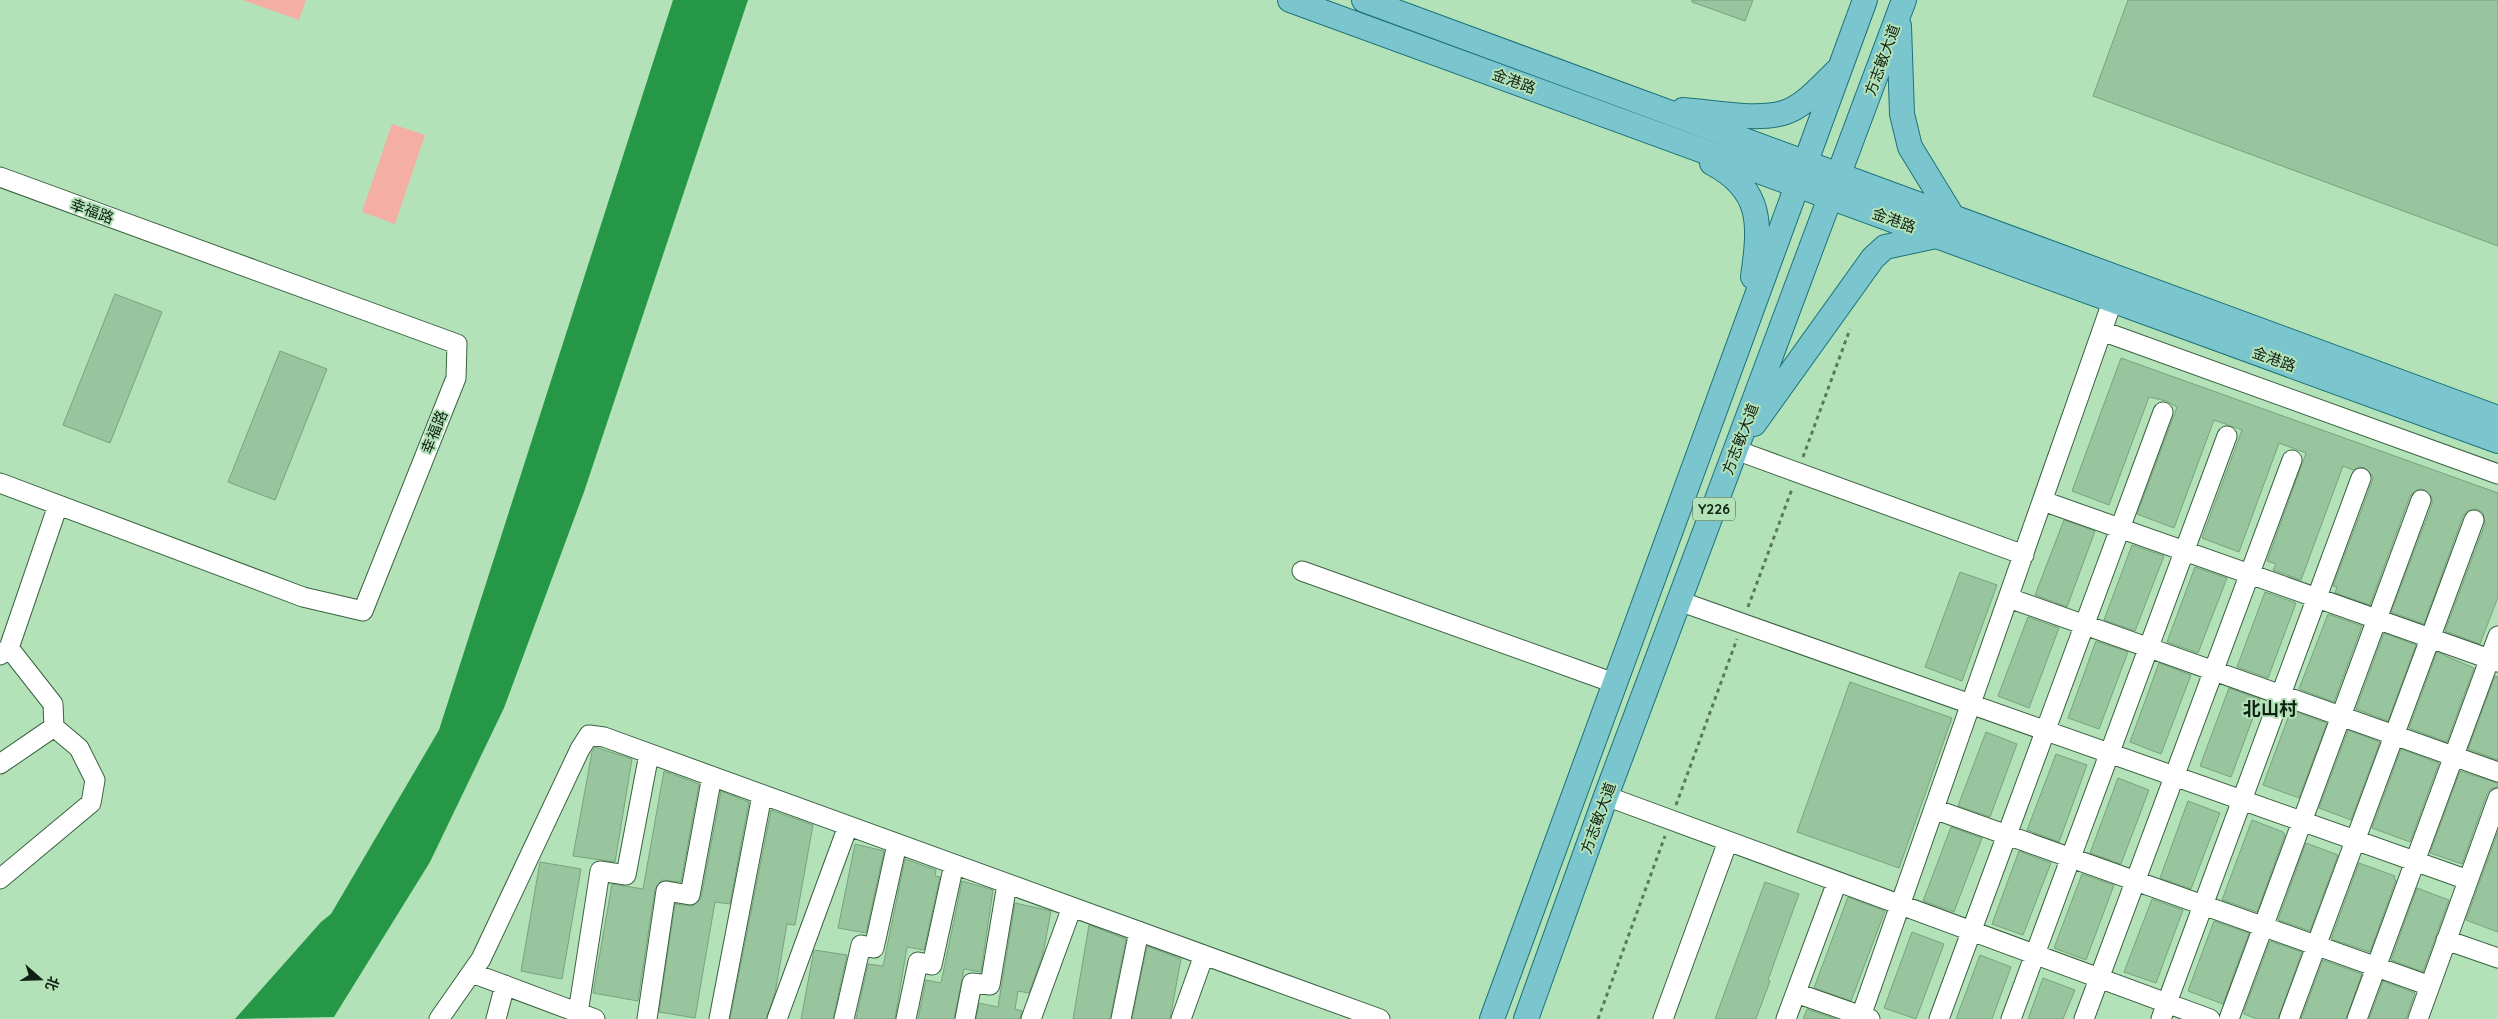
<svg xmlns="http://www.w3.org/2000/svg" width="2498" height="1019" viewBox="0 0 2498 1019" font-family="Quicksand,'Noto Sans SC',sans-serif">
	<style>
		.green { fill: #f5aea3 }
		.water { fill: #269746 }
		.building { fill: #98c59e; stroke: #77a37d }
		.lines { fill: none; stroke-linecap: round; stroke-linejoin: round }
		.minor-casing { stroke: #396240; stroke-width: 21 }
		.major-casing { stroke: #1c7378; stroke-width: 26 }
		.path { stroke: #5a795f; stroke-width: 3; stroke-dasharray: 4 4; stroke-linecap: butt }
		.minor { stroke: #fff; stroke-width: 19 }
		.major { stroke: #7bc5cf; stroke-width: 24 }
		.labels { text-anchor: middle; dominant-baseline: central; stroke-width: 4; stroke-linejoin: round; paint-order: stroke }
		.shield { fill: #b3e2b9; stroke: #415b45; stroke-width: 1 }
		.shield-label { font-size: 14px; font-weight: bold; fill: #102113 }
		.street-label { font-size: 15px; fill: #102113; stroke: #b3e2b9 }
		.quarter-label { font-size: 18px; font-weight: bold; fill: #102113; stroke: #b3e2b9 }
	</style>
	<rect width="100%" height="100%" fill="#b3e2b9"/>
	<!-- green -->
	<path class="green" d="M 243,0 L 306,0 L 299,20 Z
		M 392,124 L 425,135 L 395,224 L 362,212 Z"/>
	<!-- water -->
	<path class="water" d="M 673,0 L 748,0 L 584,492 L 504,708 L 430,862 L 334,1017 L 235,1019 L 321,922 L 331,914 L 439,730 Z"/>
	<!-- building -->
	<path class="building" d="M 1692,0 L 1753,0 L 1745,21 L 1692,2 Z
		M 2128,0 L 2498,0 L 2498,246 L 2093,96 Z
		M 115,294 L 162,312 L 110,443 L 63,425 Z
		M 280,351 L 327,369 L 275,500 L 228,482 Z
		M 2121,358 L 2498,493 L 2498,597 L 2480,644 L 2445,631 L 2485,524 L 2483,513 L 2477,509 L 2467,511 L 2463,516 L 2424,624 L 2391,612 L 2432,504 L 2432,498 L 2425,490 L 2419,489 L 2410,496 L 2370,605 L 2335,593 L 2337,587 L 2333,586 L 2372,482 L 2373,477 L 2365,468 L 2359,467 L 2353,470 L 2343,466 L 2301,580 L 2273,570 L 2276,564 L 2267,561 L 2306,453 L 2279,443 L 2239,552 L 2202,538 L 2242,430 L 2231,426 L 2214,420 L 2174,528 L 2137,514 L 2177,407 L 2166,401 L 2149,397 L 2109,505 L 2072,491 Z
		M 2064,520 L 2095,531 L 2067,607 L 2035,595 Z
		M 2132,545 L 2164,556 L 2135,631 L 2104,620 Z
		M 2195,567 L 2227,578 L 2198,653 L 2167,642 Z
		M 1960,572 L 1997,585 L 1962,681 L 1925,667 Z
		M 2265,592 L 2296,603 L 2268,678 L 2237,667 Z
		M 2328,614 L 2362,626 L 2334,702 L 2299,689 Z
		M 2028,617 L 2059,628 L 2029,708 L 1998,696 Z
		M 2384,633 L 2416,645 L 2388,721 L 2356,709 Z
		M 2096,641 L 2128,652 L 2099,729 L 2068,718 Z
		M 2437,652 L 2474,668 L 2447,742 L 2409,728 Z
		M 2159,663 L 2191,675 L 2161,754 L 2130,742 Z
		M 2495,676 L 2498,677 L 2498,760 L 2468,749 Z
		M 1850,682 L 1952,718 L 1899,868 L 1797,832 Z
		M 2229,688 L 2260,699 L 2231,777 L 2200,766 Z
		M 2291,710 L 2327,723 L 2299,798 L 2263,785 Z
		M 2348,730 L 2380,742 L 2351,820 L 2319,808 Z
		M 1986,732 L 2017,744 L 1990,817 L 1958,806 Z
		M 595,747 L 632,759 L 615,862 L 573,856 L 592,752 Z
		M 2401,749 L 2439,763 L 2410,842 L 2372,828 Z
		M 2056,754 L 2087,765 L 2059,842 L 2027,830 Z
		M 664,771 L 699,784 L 681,882 L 662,880 L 655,889 L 638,1001 L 593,993 L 612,884 L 643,889 Z
		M 2460,771 L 2498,783 L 2498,787 L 2491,789 L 2487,794 L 2462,864 L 2430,853 Z
		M 2118,778 L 2149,790 L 2121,864 L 2090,853 Z
		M 721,791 L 749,802 L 730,904 L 715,902 L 695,1018 L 659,1012 L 675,904 L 693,906 L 701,898 Z
		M 2188,801 L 2220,813 L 2191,889 L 2160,878 Z
		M 771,810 L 813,825 L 795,925 L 787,924 L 775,993 L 766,1019 L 730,1019 Z
		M 2252,820 L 2283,832 L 2285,835 L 2257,912 L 2222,900 Z
		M 1951,827 L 1982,838 L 1954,912 L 1923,901 Z
		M 2498,831 L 2498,932 L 2466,920 Z
		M 2306,843 L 2338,855 L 2310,931 L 2278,920 Z
		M 855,844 L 884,851 L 866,933 L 838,928 Z
		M 2019,851 L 2051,863 L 2023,935 L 1992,924 Z
		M 905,859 L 936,870 L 935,876 L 940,877 L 924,950 L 907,947 L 895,1019 L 856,1019 L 868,964 L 883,966 Z
		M 540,862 L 581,869 L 562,979 L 521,971 Z
		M 2359,863 L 2395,876 L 2394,879 L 2396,880 L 2370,952 L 2331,939 Z
		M 2082,874 L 2114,885 L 2086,960 L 2054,948 Z
		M 962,881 L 993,890 L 981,972 L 964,969 L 954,1019 L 918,1019 L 926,980 L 941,983 Z
		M 1765,882 L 1799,894 L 1768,980 L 1770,981 L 1756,1019 L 1715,1019 Z
		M 2417,888 L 2449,900 L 2423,972 L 2391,960 Z
		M 1848,897 L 1885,911 L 1851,1001 L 1814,988 Z
		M 2152,899 L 2183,910 L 2156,983 L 2124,972 Z
		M 1015,903 L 1051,911 L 1043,954 L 1029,993 L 1018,991 L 1015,1009 L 1022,1011 L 1020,1019 L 976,1019 L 979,1003 L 998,1007 Z
		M 2214,921 L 2249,933 L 2223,1004 L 2188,991 Z
		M 1089,925 L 1126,939 L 1110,1019 L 1073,1019 Z
		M 1912,932 L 1944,944 L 1916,1019 L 1884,1008 Z
		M 2270,941 L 2302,952 L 2278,1019 L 2257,1019 L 2244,1014 L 2244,1011 Z
		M 1147,946 L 1181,959 L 1170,1019 L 1132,1019 Z
		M 814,950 L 847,955 L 833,1019 L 801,1019 Z
		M 1980,955 L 2011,967 L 1992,1019 L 1956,1019 Z
		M 2323,960 L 2362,974 L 2346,1019 L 2301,1019 Z
		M 2043,978 L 2075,990 L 2063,1019 L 2028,1019 Z
		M 2383,981 L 2415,993 L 2406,1019 L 2369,1019 Z
		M 1807,1009 L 1836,1019 L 1803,1019 Z"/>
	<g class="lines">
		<!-- minor casing -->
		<g class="minor-casing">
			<path id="minor" d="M 0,177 L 457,344 L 456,378 L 363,611 L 303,597 L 0,483
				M 2102,331 L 2498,474
				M 1736,450 L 2024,555
				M 2043,501 L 2498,662
				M 1302,571 L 1614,683
				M 2009,598 L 2498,772
				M 1679,601 L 2468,880
				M 0,655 L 9,648 L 58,505
				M 0,764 L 54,727 L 53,704 L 9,648
				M 1606,796 L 2210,1019
				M 1934,809 L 2430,986
				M 0,879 L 91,803 L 95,780 L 79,748 L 54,727
				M 2446,940 L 2498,958
				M 472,973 L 595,1019
				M 1796,993 L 1870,1019
				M 578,1013 L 600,871 L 626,875 L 649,754
				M 439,1019 L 481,959 L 580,749 L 589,735 L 604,737 L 1380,1019
				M 496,1019 L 505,985
				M 647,1019 L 666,891 L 690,895 L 712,776
				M 719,1019 L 762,795
				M 777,1019 L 848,826
				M 844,1019 L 861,945 L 874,948 L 897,844
				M 906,1019 L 918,962 L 932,965 L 954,864
				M 965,1019 L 972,983 L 990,985 L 1007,884
				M 1031,1019 L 1072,907
				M 1121,1019 L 1139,931
				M 1181,1019 L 1204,955
				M 1663,1019 L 1728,841
				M 1786,1019 L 1837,882
				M 1860,1019 L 2117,288
				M 1939,1019 L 2163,412
				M 2011,1019 L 2227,436
				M 2084,1019 L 2292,460
				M 2161,1019 L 2361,478
				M 2229,1019 L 2421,500
				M 2289,1019 L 2474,520
				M 2357,1019 L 2498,636
				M 2418,1019 L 2498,798"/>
		</g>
		<!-- major casing -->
		<g class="major-casing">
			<path id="major" d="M 1290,0 L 2498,441
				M 1364,0 L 2498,418
				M 1899,26 L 1902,114 L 1910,147 L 1954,219
				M 1683,110 C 1713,112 1755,121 1783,113 C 1804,107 1821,86 1837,71
				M 1712,163 C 1764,190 1760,226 1753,277
				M 1754,424 L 1873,258 L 1885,247 L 1936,236
				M 1492,1019 L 1865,0
				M 1526,1019 L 1606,796 L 1904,0"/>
		</g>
		<!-- path -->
		<path class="path" d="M 1803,457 L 1850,329
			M 1748,607 L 1792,489
			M 1676,805 L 1737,639
			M 1598,1019 L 1665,836"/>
		<!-- minor -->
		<use href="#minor" class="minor"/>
		<!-- major -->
		<use href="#major" class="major"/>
	</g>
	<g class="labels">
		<!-- shield labels -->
		<rect class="shield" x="1693" y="497.5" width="42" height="23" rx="4"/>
		<g class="shield-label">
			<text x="1714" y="509">Y226</text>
		</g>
		<!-- street labels -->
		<g class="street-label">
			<text transform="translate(1882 60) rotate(-70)">方志敏大道</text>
			<text transform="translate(1514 81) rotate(20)">金港路</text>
			<text transform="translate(92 211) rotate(20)">幸福路</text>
			<text transform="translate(1894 220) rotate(20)">金港路</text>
			<text transform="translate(2274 359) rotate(20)">金港路</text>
			<text transform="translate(434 432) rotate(-68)">幸福路</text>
			<text transform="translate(1740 439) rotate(-69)">方志敏大道</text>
			<text transform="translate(1598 818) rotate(-70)">方志敏大道</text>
		</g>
		<!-- quarter labels -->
		<g class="quarter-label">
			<text x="2270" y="708">北山村</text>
		</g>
	</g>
	<!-- north arrow -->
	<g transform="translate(40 979) rotate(110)" stroke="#b3e2b9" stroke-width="4" paint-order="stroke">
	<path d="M0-4L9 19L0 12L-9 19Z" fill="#102113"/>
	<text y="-8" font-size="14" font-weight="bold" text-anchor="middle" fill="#102113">北</text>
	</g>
</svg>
